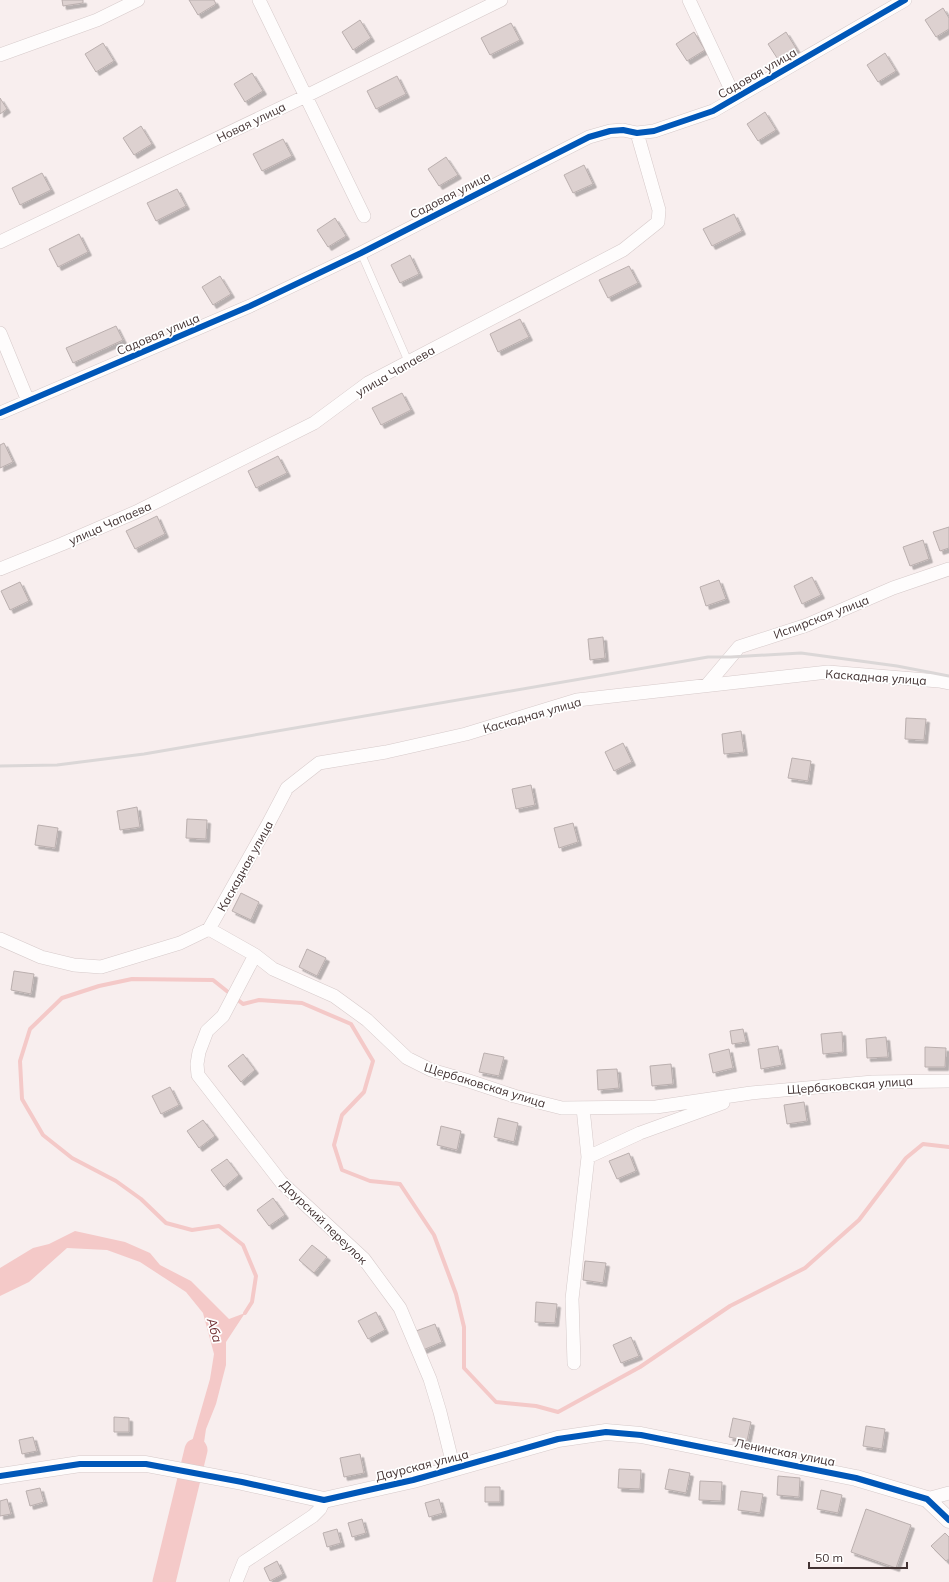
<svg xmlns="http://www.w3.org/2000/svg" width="949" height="1582" viewBox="0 0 949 1582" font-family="Mulish,sans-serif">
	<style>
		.water { fill: #f4c9c8 }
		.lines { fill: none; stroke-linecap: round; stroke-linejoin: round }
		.stream { stroke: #f4c9c8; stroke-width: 4 }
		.river { stroke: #f4c9c8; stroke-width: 23 }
		.building { fill: #ddd1d0; stroke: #baafae; filter: url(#shadow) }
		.service-casing { stroke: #d6caca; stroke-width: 8 }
		.minor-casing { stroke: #d6caca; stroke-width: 14 }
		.tertiary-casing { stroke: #d6caca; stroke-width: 17 }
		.service { stroke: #fefcfc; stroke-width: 7 }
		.minor { stroke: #fefcfc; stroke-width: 13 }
		.tertiary { stroke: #fefcfc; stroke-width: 16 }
		.rail { stroke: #dbd7d7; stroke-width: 3 }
		.cycleway-casing { stroke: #fff; stroke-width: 8 }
		.cycleway { stroke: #0057b8; stroke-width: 6 }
		.labels { text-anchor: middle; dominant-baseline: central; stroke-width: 3.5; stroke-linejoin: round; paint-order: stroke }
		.street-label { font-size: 12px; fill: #423232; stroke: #fff }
		.water-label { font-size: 13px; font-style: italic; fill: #6f2c2f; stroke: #fff }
	</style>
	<defs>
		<filter id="shadow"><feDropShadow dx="3.5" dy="3.5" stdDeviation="0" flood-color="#0004"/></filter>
	</defs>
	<rect width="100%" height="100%" fill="#f8eeee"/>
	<!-- water -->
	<path class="water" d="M 75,1231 L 125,1242 L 150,1253 L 160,1265 L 191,1281 L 229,1319 L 245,1313 L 226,1342 L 226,1365 L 216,1404 L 206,1429 L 200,1470 L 185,1466 L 210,1379 L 214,1354 L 203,1313 L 186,1292 L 140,1262 L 107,1250 L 67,1248 L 29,1282 L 0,1296 L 0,1268 L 33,1248 L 49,1244 Z"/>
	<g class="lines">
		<!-- stream -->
		<path class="stream" d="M 245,1313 L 252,1302 L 256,1276 L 243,1245 L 219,1226 L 192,1230 L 166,1223 L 141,1199 L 116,1181 L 72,1158 L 43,1135 L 22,1099 L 20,1061 L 30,1029 L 62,998 L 99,986 L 132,979 L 213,980 L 243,1004 L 259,1000 L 302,1003 L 351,1024 L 373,1061 L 364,1092 L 342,1115 L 334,1145 L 342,1170 L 370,1181 L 400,1184 L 434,1235 L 456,1294 L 464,1327 L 464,1368 L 496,1402 L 536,1406 L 558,1412 L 640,1367 L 730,1306 L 805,1268 L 859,1220 L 906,1158 L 923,1144 L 949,1147"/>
		<!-- river -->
		<path class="river" d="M 164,1582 L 196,1450"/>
	</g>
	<!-- building -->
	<path class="building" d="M 62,0 L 83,0 L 83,3 L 63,6 Z
		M 189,0 L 214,0 L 216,4 L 198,15 Z
		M 943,8 L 949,18 L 949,29 L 936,37 L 925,20 Z
		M 360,20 L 371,38 L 353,50 L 342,32 Z
		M 511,23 L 520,40 L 490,55 L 481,38 Z
		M 694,32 L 705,50 L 687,61 L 676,44 Z
		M 786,32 L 797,50 L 779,61 L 768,44 Z
		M 103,43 L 114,61 L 96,72 L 85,54 Z
		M 885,53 L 896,71 L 878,82 L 867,65 Z
		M 252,73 L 263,91 L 245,102 L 234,84 Z
		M 397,76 L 406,94 L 376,109 L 367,91 Z
		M 0,98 L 7,109 L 0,114 Z
		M 765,112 L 776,130 L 758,141 L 747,124 Z
		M 141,126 L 152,144 L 134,155 L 123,138 Z
		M 283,139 L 292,156 L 262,171 L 253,154 Z
		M 446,157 L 458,175 L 439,186 L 428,169 Z
		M 584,165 L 593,184 L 573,193 L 564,175 Z
		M 42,173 L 51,190 L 20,205 L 12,188 Z
		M 177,189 L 186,206 L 156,221 L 147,203 Z
		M 734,214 L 742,231 L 712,246 L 703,229 Z
		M 335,218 L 346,236 L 328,247 L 317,230 Z
		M 79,234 L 88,252 L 58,267 L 49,249 Z
		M 410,255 L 419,274 L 400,283 L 391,265 Z
		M 629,266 L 638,283 L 608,298 L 599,280 Z
		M 220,276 L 231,294 L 213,305 L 202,287 Z
		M 520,319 L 529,337 L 498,352 L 490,334 Z
		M 116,326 L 123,340 L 73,363 L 66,348 Z
		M 402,393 L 411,410 L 381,425 L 372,408 Z
		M 4,443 L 13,462 L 0,468 L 0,445 Z
		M 278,456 L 287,473 L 256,488 L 248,471 Z
		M 157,516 L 165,534 L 135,549 L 126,531 Z
		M 949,527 L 949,548 L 940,551 L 933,532 Z
		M 923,540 L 929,559 L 910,566 L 903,547 Z
		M 812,577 L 821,595 L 802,604 L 794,586 Z
		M 719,580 L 726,599 L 706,606 L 700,587 Z
		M 20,582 L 29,601 L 10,610 L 1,591 Z
		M 603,637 L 605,658 L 590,660 L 588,639 Z
		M 906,718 L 926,719 L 924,740 L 905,739 Z
		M 741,731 L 744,752 L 724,754 L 722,734 Z
		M 623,743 L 632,762 L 614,771 L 605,752 Z
		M 792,758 L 811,761 L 808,781 L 788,778 Z
		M 531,785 L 535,805 L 516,809 L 512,789 Z
		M 137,807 L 140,827 L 120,830 L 117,811 Z
		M 187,819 L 207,820 L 206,839 L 186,838 Z
		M 573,823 L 578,842 L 559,848 L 554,828 Z
		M 38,825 L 58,828 L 55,848 L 35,845 Z
		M 241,893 L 259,902 L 251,920 L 232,911 Z
		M 307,949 L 326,958 L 317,976 L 299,967 Z
		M 14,971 L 34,974 L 31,994 L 11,990 Z
		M 743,1029 L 746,1042 L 732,1044 L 730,1031 Z
		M 842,1032 L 843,1052 L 823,1054 L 821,1034 Z
		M 886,1037 L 888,1057 L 867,1058 L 866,1039 Z
		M 778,1046 L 782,1065 L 761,1069 L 758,1049 Z
		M 925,1047 L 946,1048 L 945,1067 L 925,1067 Z
		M 729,1049 L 733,1068 L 713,1073 L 709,1054 Z
		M 484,1053 L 504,1057 L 499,1076 L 479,1072 Z
		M 243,1054 L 255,1070 L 241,1082 L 228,1066 Z
		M 671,1064 L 673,1084 L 652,1086 L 650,1066 Z
		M 617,1069 L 619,1088 L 598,1090 L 597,1070 Z
		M 170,1087 L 179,1105 L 161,1114 L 152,1096 Z
		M 804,1102 L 807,1121 L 787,1124 L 784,1105 Z
		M 498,1118 L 518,1123 L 514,1142 L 494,1137 Z
		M 203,1120 L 215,1136 L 199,1148 L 187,1131 Z
		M 441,1126 L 461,1131 L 457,1150 L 437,1145 Z
		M 629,1153 L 636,1171 L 617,1179 L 609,1161 Z
		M 227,1159 L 239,1175 L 224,1187 L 211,1170 Z
		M 273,1198 L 285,1215 L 269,1226 L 257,1210 Z
		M 312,1245 L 327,1257 L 314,1273 L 299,1260 Z
		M 585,1261 L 606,1263 L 603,1283 L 583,1280 Z
		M 536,1302 L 557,1304 L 555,1323 L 535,1322 Z
		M 376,1312 L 385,1330 L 368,1339 L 358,1321 Z
		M 435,1324 L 442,1342 L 423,1350 L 416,1331 Z
		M 631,1337 L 639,1356 L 621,1363 L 613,1345 Z
		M 114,1417 L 129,1418 L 129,1432 L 114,1432 Z
		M 733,1418 L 751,1422 L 747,1441 L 729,1437 Z
		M 866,1426 L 885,1429 L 882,1449 L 863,1446 Z
		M 33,1437 L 37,1451 L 22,1454 L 19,1440 Z
		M 360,1454 L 364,1473 L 344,1477 L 340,1458 Z
		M 619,1469 L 641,1470 L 640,1489 L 618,1488 Z
		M 669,1469 L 690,1473 L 686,1493 L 665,1489 Z
		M 778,1476 L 800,1478 L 799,1497 L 777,1495 Z
		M 700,1481 L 722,1482 L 721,1501 L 699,1500 Z
		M 485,1487 L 500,1487 L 500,1502 L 485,1502 Z
		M 40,1488 L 44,1502 L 30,1506 L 26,1491 Z
		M 821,1490 L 842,1495 L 838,1513 L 817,1509 Z
		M 741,1491 L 763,1494 L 760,1513 L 738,1510 Z
		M 7,1499 L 11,1514 L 0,1516 L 0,1501 Z
		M 439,1499 L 443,1513 L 429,1517 L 425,1503 Z
		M 866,1509 L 911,1525 L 896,1568 L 851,1552 Z
		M 362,1519 L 366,1533 L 352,1537 L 348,1523 Z
		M 337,1529 L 341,1543 L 327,1547 L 323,1533 Z
		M 945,1533 L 949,1537 L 949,1559 L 946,1561 L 931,1546 Z
		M 277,1561 L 283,1574 L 270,1581 L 264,1568 Z"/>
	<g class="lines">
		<!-- service casing -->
		<g class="service-casing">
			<path id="service" d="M 361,253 L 408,361"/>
		</g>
		<!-- minor casing -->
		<g class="minor-casing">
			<path id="minor" d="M 259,0 L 364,216
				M 689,0 L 735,98
				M 0,55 L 97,20 L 138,0
				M 0,242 L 306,96 L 501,0
				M 0,333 L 28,401
				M 0,413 L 250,306 L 361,253 L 589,137 L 610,131 L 623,130 L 637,133 L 654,131 L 713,111 L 905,0
				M 0,569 L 62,544 L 136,512 L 314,423 L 368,383 L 623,250 L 658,222 L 659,210 L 637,133
				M 707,685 L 739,647 L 807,625 L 893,588 L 949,569
				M 209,929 L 267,826 L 287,788 L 319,763 L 386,752 L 466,734 L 577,700 L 828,672 L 939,681 L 949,683
				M 0,939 L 41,957 L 74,965 L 101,967 L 180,943 L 209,929 L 255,955 L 223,1016 L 207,1031 L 199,1052 L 197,1064 L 198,1075 L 281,1182 L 364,1259 L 400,1308 L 430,1379 L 440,1412 L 454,1469
				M 255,955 L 273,969 L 334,996 L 367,1020 L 407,1058 L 431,1070 L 469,1081 L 514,1096 L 562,1108 L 656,1107 L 751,1093 L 873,1082 L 949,1081
				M 588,1157 L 640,1133 L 723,1103
				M 574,1363 L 572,1299 L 588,1157 L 583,1108
				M 927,1499 L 949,1493
				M 236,1582 L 244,1562 L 313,1516 L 320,1509 L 324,1500"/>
		</g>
		<!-- tertiary casing -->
		<g class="tertiary-casing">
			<path id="tertiary" d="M 0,1476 L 80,1464 L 146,1464 L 242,1482 L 324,1500 L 413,1480 L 558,1439 L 606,1432 L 641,1435 L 856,1478 L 927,1499 L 949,1520"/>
		</g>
		<!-- service -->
		<use href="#service" class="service"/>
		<!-- minor -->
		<use href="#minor" class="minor"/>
		<!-- tertiary -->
		<use href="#tertiary" class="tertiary"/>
		<!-- rail -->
		<path class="rail" d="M 0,766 L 57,765 L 144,754 L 708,657 L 731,657 L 801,653 L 897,666 L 949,676"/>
		<!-- cycleway casing -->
		<g class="cycleway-casing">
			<path id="cycleway" d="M 0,413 L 250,306 L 361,253 L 589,137 L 610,131 L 623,130 L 637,133 L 654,131 L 713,111 L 905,0
				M 0,1476 L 80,1464 L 146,1464 L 242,1482 L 324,1500 L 413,1480 L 558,1439 L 606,1432 L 641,1435 L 856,1478 L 927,1499 L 949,1520"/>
		</g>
		<!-- cycleway -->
		<use href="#cycleway" class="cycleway"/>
	</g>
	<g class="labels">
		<!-- street labels -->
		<g class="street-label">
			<text transform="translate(757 73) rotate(-30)">Садовая улица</text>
			<text transform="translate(251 122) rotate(-26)">Новая улица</text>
			<text transform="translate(450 195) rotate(-27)">Садовая улица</text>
			<text transform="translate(158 334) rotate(-23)">Садовая улица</text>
			<text transform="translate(395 371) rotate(-30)">улица Чапаева</text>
			<text transform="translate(110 523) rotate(-24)">улица Чапаева</text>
			<text transform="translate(821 617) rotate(-21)">Испирская улица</text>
			<text transform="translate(876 677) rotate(4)">Каскадная улица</text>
			<text transform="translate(532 715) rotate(-16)">Каскадная улица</text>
			<text transform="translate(245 866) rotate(-61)">Каскадная улица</text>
			<text transform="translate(485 1085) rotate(17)">Щербаковская улица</text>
			<text transform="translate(850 1085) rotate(-4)">Щербаковская улица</text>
			<text transform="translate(324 1222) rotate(44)">Даурский переулок</text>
			<text transform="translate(785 1452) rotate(11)">Ленинская улица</text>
			<text transform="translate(422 1465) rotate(-14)">Даурская улица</text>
		</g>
		<!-- water labels -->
		<g class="water-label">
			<text transform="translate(215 1330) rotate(74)">Аба</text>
		</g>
	</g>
	<!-- scale -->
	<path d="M809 1562v6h98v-6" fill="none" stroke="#423232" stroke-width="2"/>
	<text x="815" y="1562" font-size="12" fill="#423232" stroke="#ffffff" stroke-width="3" paint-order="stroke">50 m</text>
</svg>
